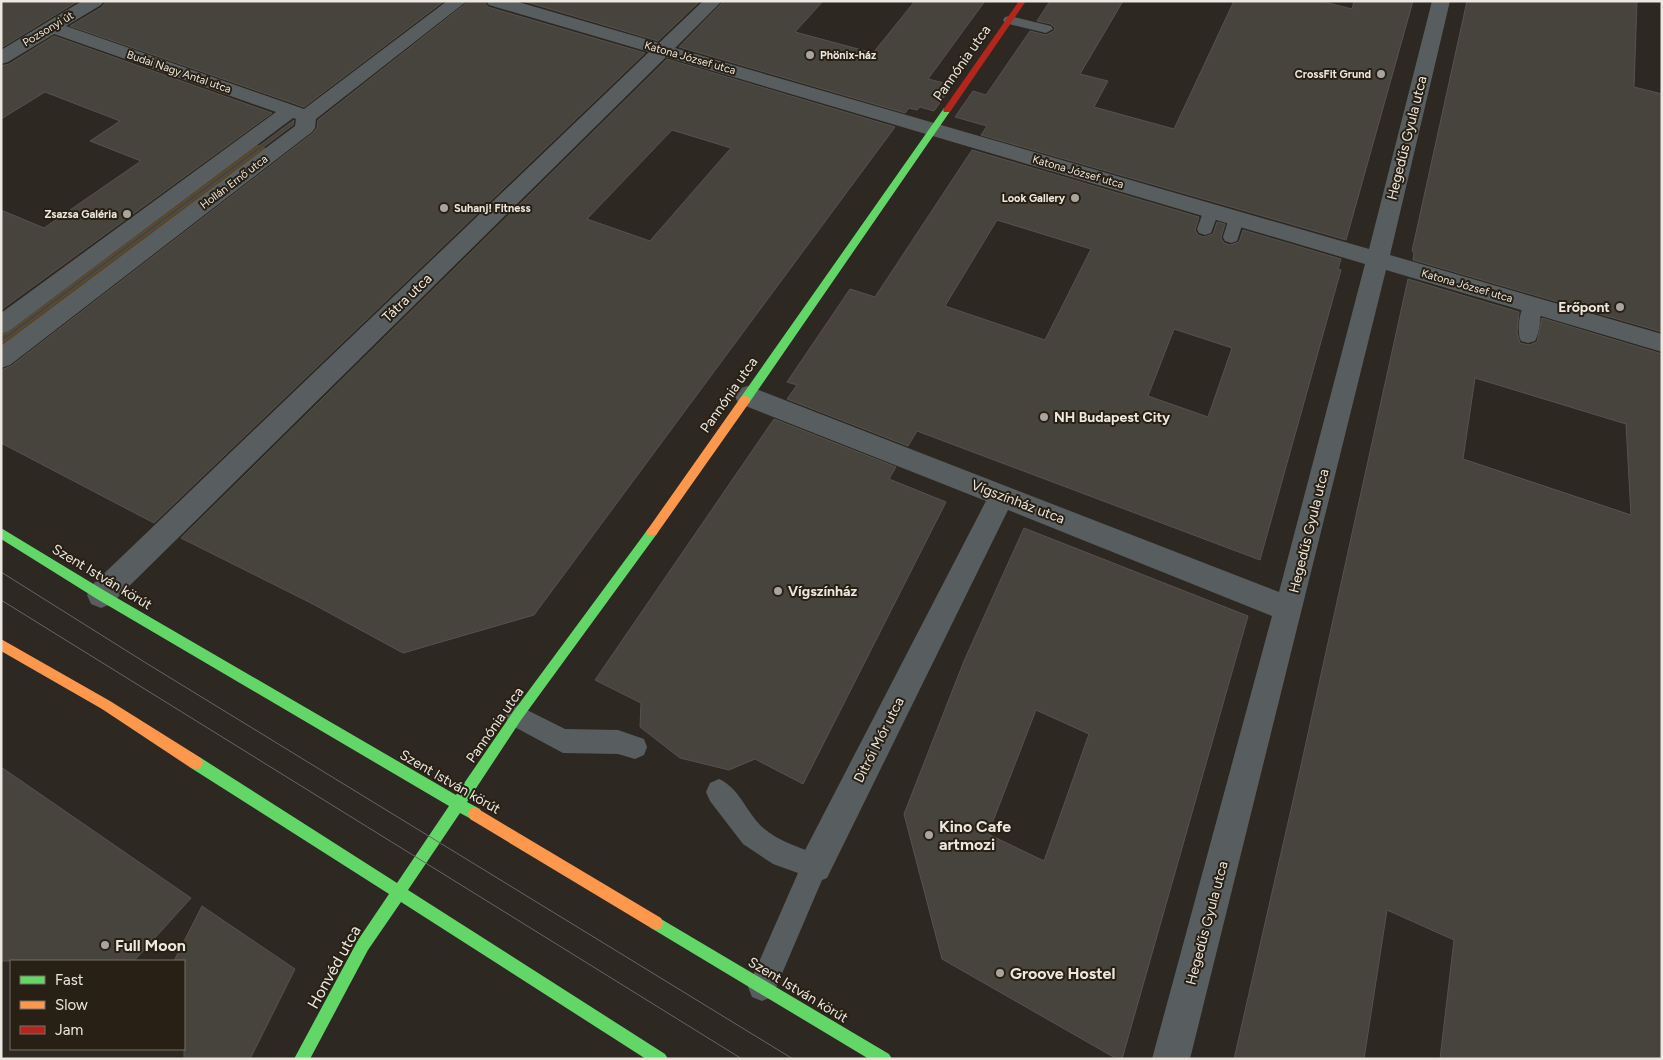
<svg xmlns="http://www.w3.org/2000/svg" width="1663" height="1060" viewBox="0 0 1663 1060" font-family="Figtree,sans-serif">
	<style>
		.green { fill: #5b441f }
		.building { fill: #47433d; stroke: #56524d; fill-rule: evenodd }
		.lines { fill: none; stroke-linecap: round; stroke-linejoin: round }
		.lane { fill: #585e60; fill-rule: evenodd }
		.street { fill: #585e60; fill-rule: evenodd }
		.fast { fill: #63d668; fill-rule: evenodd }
		.slow { fill: #ff974d; fill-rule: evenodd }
		.jam { fill: #b3261e; fill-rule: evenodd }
		.tram { stroke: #656663; stroke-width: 1 }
		.poi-dot { fill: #a9a49d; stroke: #282014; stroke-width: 2 }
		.labels { text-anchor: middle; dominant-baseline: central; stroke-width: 4; stroke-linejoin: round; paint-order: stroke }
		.far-street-label { font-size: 11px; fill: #ece7df; stroke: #282014 }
		.far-poi-label { font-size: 11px; font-weight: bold; fill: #ece7df; stroke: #282014; text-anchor: end }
		.street-label { font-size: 14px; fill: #ece7df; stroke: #282014 }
		.poi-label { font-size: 14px; font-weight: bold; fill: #ece7df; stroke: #282014; text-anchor: start }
		.near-poi-label { font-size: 16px; font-weight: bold; fill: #ece7df; stroke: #282014; text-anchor: start }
		.near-street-label { font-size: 16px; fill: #ece7df; stroke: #282014 }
	</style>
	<rect width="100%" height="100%" fill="#2d2822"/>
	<!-- green -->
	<path class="green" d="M 255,144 L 269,149 L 1,352 L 1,332 Z"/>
	<!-- building -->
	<path class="building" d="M 1,1 L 78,1 L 1,48 Z
		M 106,1 L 444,1 L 304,107 L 70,26 L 102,7 Z
		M 469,1 L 484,1 L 488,7 L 645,53 L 154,523 L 1,443 L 1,370 L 11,366 L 313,133 L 317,128 L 318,120 Z
		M 523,1 L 700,1 L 658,41 Z
		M 724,1 L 823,1 L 795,32 L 873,53 L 915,1 L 985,1 L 928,79 L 952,85 L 934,111 L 920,107 L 917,110 L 909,108 L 905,113 L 679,47 Z
		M 1050,1 L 1123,1 L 1080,74 L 1108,81 L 1094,107 L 1174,129 L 1234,1 L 1320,1 L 1352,9 L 1354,1 L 1413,1 L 1346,240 L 981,135 L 987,126 L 955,117 L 973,91 L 986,95 L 1030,31 L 1046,35 L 1054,31 L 1055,28 L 1051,24 L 1037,21 Z
		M 1467,1 L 1637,1 L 1634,87 L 1662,94 L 1662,332 L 1413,260 L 1414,252 L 1412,251 Z
		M 54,36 L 272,113 L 1,310 L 1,210 L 44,228 L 141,161 L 90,141 L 120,121 L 45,92 L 1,119 L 1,66 L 9,64 Z
		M 667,59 L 895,127 L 534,615 L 403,653 L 311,603 L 181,538 ZM 672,130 L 731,148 L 650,241 L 587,219 Z
		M 294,120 L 293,125 L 1,343 L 1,336 L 10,332 Z
		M 972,150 L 1199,217 L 1195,230 L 1198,235 L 1204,237 L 1213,234 L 1217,222 L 1225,224 L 1221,238 L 1224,243 L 1230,245 L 1239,242 L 1243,230 L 1341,259 L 1338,269 L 1341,270 L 1260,560 L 917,431 L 908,446 L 787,399 L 797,385 L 787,382 L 850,289 L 875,297 ZM 997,220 L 1091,249 L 1045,340 L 945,306 ZM 1174,329 L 1232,348 L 1208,417 L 1148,396 Z
		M 1408,279 L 1519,312 L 1517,332 L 1520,343 L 1529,345 L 1537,342 L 1542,318 L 1662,354 L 1662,1059 L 1440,1059 L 1454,940 L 1387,910 L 1364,1059 L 1234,1059 L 1300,770 ZM 1475,378 L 1626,424 L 1631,515 L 1463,459 Z
		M 774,419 L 896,467 L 889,479 L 946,502 L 803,784 L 755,759 L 729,770 L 680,758 L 640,727 L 641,703 L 595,680 Z
		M 1024,528 L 1248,616 L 1122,1059 L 1117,1059 L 942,959 L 904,814 L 964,661 ZM 1036,710 L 1089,734 L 1044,861 L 988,834 Z
		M 1,767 L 191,898 L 134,961 L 1,961 Z
		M 202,906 L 295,969 L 250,1059 L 184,1059 L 184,961 L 174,961 Z"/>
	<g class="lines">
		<!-- lane -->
		<path class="lane" d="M 1010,16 L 1051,26 L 1053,29 L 1046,33 L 1005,23 L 1003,20 L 1005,17 Z
			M 1211,206 L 1217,207 L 1219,211 L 1211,233 L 1205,235 L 1199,233 L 1197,229 L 1205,207 Z
			M 1236,213 L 1242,215 L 1244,219 L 1237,241 L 1231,243 L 1225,241 L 1223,237 L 1230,215 Z
			M 1532,299 L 1538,300 C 1543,309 1540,332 1535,341 L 1528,343 L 1521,341 C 1516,332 1520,309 1526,300 Z
			M 517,705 L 565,729 L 618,730 L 644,739 L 647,747 L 644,755 L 635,759 L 618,754 L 563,753 L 509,724 L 505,716 L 509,708 Z
			M 719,779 C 739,788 746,811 761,826 C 778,842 803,848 824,857 L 828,866 L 772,997 L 762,1001 L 752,997 L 748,987 L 798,873 L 773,864 L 743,844 L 710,801 L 706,792 L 710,783 Z"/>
		<!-- street -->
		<path class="street" d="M 82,1 L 104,1 L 101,5 L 66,26 L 304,109 L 447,1 L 467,1 L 316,119 L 315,128 L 312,132 L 10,365 L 1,368 L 1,346 L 295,126 L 296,119 L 293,118 L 9,331 L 1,334 L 1,313 L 276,112 L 54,34 L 8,62 L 1,64 L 1,50 Z
			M 486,1 L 515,1 L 659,43 L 703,1 L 722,1 L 675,48 L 1369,249 L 1432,1 L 1450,1 L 1390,255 L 1662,334 L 1662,352 L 1386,270 L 1190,1059 L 1152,1059 L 1272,616 L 1008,510 L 827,878 L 815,883 L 803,878 L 798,866 L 803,854 L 986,501 L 738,403 L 735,396 L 738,389 L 747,386 L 756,389 L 1279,592 L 1365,264 L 666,57 L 111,604 L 101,608 L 91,604 L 87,595 L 91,586 L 649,52 L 489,5 Z"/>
		<!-- fast -->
		<path class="fast" d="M 944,108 L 951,110 L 749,403 L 741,403 L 740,400 L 741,397 Z
			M 652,527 L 656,529 L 658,532 L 656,535 L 521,720 L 467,802 L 480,809 L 482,814 L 480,819 L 475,821 L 460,813 L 408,890 L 665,1054 L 668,1059 L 646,1059 L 401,902 L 368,950 L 310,1059 L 294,1059 L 358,940 L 389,894 L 191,768 L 189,763 L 191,758 L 196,757 L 201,758 L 397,883 L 449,806 L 97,599 L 1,539 L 1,528 L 105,591 L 456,795 L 513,712 L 648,529 Z
			M 656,916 L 889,1054 L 892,1059 L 869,1059 L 651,928 L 649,923 L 651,918 Z"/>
		<!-- slow -->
		<path class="slow" d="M 745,396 L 749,397 L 750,400 L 749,403 L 656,535 L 648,535 L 646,532 L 648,529 L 741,397 Z
			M 1,639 L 110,701 L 201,758 L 203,763 L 201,768 L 196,769 L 191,768 L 102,709 L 1,651 Z
			M 475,807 L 661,918 L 663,923 L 661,928 L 656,930 L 651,928 L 470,819 L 468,814 L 470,809 Z"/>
		<!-- jam -->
		<path class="jam" d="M 1019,1 L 1026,1 L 950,112 L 944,112 L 943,110 Z"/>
		<!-- tram -->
		<path class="tram" d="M 1,572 L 146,663 L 793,1059
			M 1,600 L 742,1059"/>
	</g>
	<!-- markers -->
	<g class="poi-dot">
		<circle cx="810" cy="55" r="5"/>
		<circle cx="1381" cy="74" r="5"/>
		<circle cx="1075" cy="198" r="5"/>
		<circle cx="444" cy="208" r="5"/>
		<circle cx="127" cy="214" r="5"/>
		<circle cx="1620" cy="307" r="5"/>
		<circle cx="1044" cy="417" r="5"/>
		<circle cx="778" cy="591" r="5"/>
		<circle cx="929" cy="835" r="5"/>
		<circle cx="105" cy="945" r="5"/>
		<circle cx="1000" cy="973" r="5"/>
	</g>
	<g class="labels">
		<!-- far-street labels -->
		<g class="far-street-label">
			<text transform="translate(48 29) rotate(-31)">Pozsonyi út</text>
			<text transform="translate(690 58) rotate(16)">Katona József utca</text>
			<text transform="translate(179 72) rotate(19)">Budai Nagy Antal utca</text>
			<text transform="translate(1078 172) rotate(16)">Katona József utca</text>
			<text transform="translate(234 182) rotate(-37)">Hollán Ernő utca</text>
			<text transform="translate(1467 286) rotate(16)">Katona József utca</text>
		</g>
		<!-- far-poi labels -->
		<g class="far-poi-label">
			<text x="820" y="55" text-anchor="start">Phönix-ház</text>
			<text x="1371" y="74">CrossFit Grund</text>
			<text x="1065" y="198">Look Gallery</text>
			<text x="454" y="208" text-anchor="start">Suhanj! Fitness</text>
			<text x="117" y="214">Zsazsa Galéria</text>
		</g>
		<!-- street labels -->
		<g class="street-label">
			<text transform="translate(962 63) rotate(-55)">Pannónia utca</text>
			<text transform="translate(1407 138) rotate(-76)">Hegedűs Gyula utca</text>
			<text transform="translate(407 298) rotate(-44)">Tátra utca</text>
			<text transform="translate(729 395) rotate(-55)">Pannónia utca</text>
			<text transform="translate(1018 502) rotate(21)">Vígszínház utca</text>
			<text transform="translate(1309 531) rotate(-76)">Hegedűs Gyula utca</text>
			<text transform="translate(102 577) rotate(31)">Szent István körút</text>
			<text transform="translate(495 725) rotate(-55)">Pannónia utca</text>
			<text transform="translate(879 740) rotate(-63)">Ditrói Mór utca</text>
			<text transform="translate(450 782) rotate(30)">Szent István körút</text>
			<text transform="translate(1207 923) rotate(-75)">Hegedűs Gyula utca</text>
			<text transform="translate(798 990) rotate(31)">Szent István körút</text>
		</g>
		<!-- poi labels -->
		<g class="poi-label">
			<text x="1610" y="307" text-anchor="end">Erőpont</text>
			<text x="1054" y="417">NH Budapest City</text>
			<text x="788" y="591">Vígszínház</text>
		</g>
		<!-- near-poi labels -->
		<g class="near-poi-label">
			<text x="939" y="826">Kino Cafe<tspan x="939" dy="18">artmozi</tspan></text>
			<text x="115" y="945">Full Moon</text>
			<text x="1010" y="973">Groove Hostel</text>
		</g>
		<!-- near-street labels -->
		<g class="near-street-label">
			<text transform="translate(334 967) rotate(-61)">Honvéd utca</text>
		</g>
	</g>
	<!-- border -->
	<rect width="1663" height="1060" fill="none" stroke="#ece7df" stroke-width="5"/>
	<!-- legend -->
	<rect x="10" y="960" width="175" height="90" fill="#282014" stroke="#767065"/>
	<rect x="20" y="976" width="25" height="8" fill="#63d668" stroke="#767065"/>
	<text x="55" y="985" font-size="15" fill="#ece7df">Fast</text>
	<rect x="20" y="1001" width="25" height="8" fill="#ff974d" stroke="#767065"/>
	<text x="55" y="1010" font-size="15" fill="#ece7df">Slow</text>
	<rect x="20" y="1026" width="25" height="8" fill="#b3261e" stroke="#767065"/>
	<text x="55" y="1035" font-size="15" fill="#ece7df">Jam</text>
</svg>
